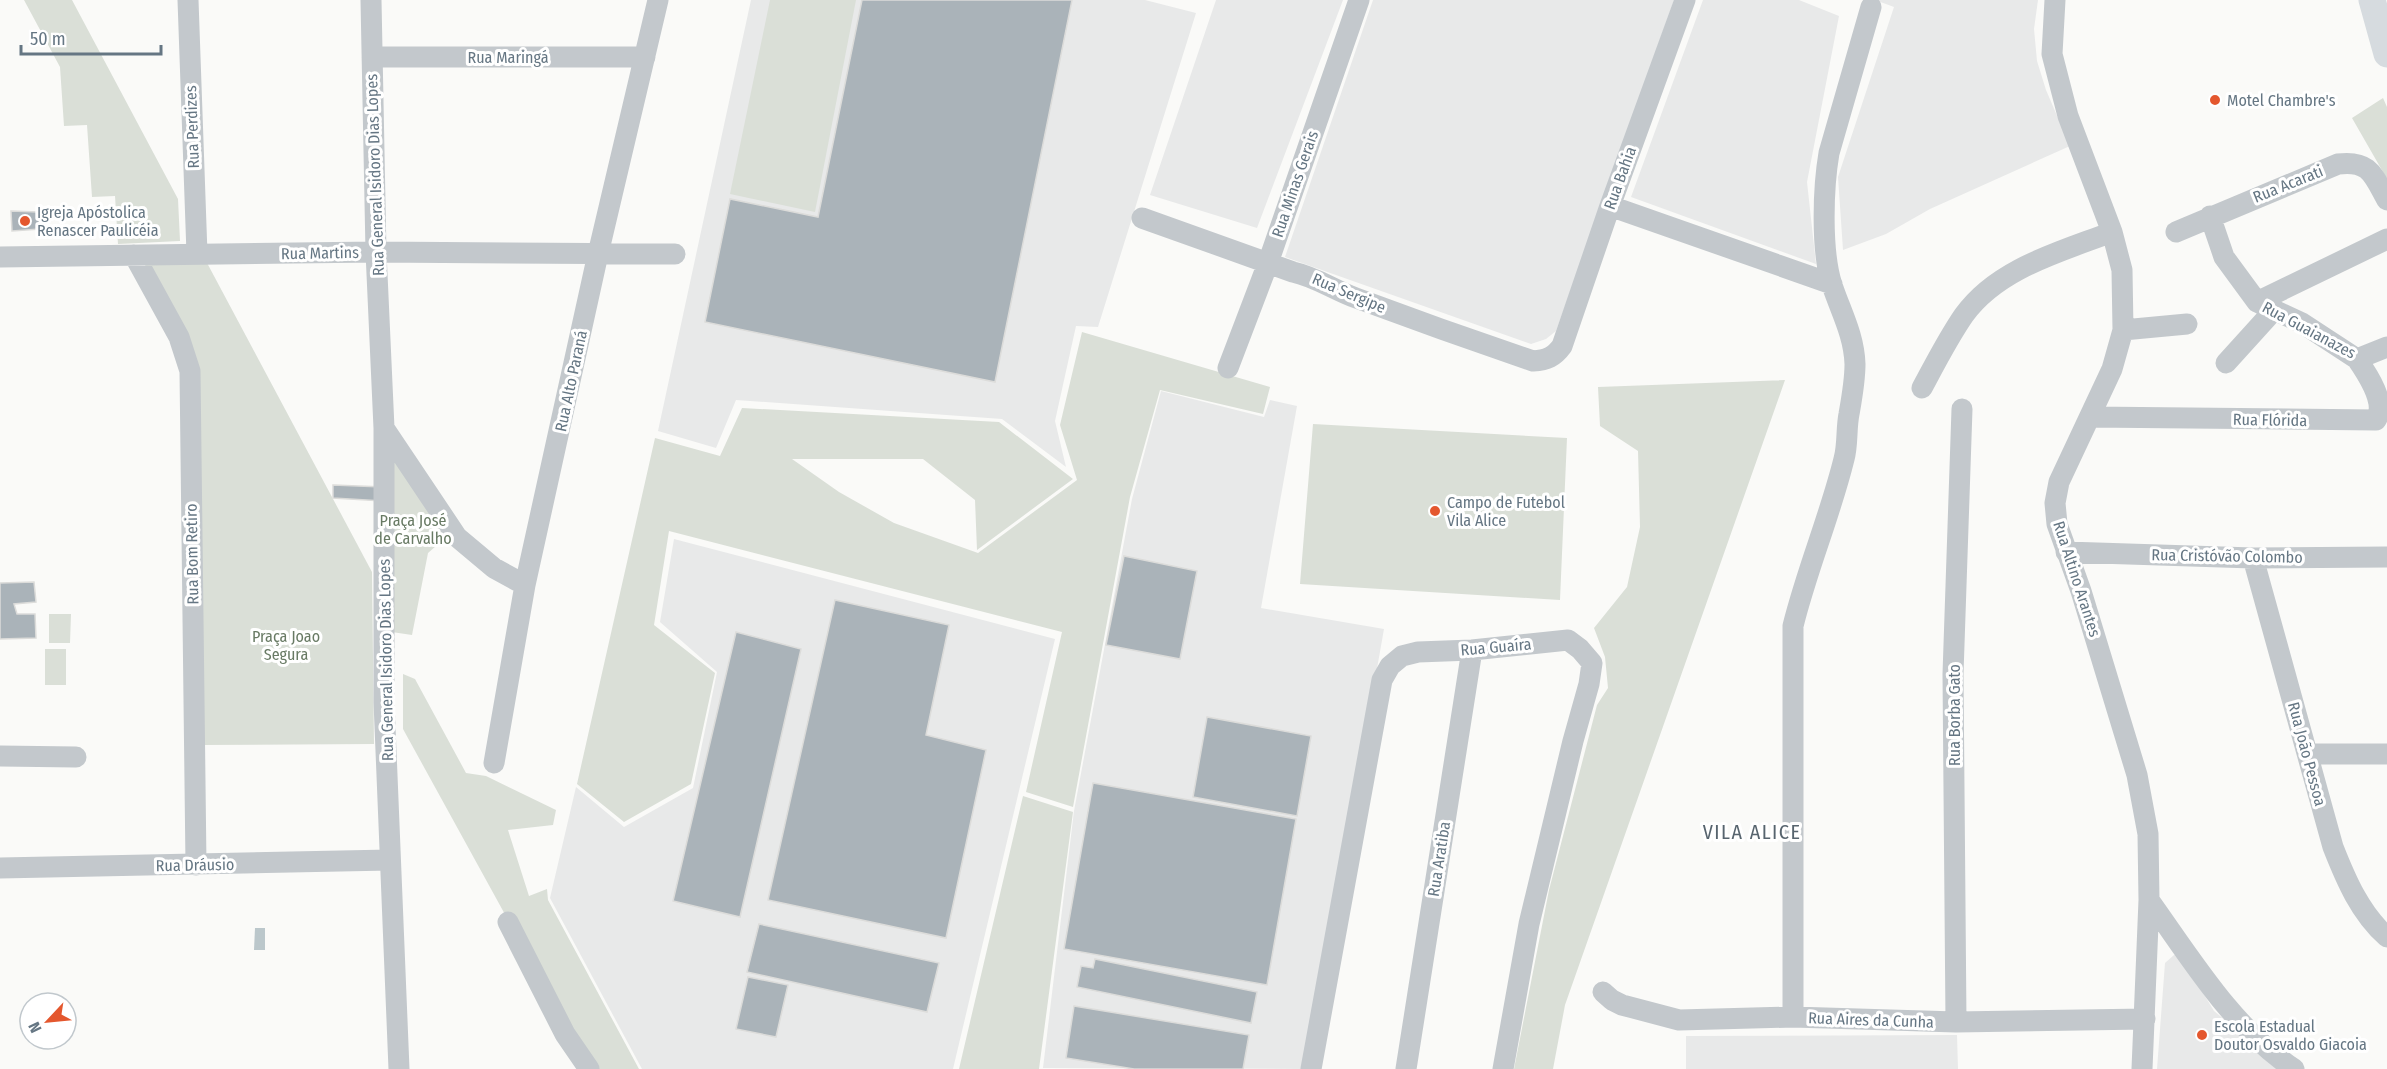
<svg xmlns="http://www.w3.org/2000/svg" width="2387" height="1069" viewBox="0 0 2387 1069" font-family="'Fira Sans Condensed',sans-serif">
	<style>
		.built { fill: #e8e9e9 }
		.green { fill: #dadfd7 }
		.water { fill: #bbc7cb }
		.building { fill: #aab3b9; stroke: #dcdcda; stroke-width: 1.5 }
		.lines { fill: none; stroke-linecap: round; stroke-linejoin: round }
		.minor { stroke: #c3c8cc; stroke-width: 21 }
		.major { stroke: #d6dbdf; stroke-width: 27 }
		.poi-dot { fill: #e4572e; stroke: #fff; stroke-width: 2 }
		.labels { text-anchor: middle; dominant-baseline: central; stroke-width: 6; stroke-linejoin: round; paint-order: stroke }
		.street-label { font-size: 16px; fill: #657683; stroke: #fff }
		.poi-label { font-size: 16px; fill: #657683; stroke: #fff; text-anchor: start }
		.park-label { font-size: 16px; fill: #687a64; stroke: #fff }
		.quarter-label { font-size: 20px; letter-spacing: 1.5px; fill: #57646e; stroke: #fff }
	</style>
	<rect width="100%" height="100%" fill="#fafaf8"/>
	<!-- built -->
	<path class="built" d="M 751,0 L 1145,0 L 1196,13 L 1098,327 L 1076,326 L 1055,421 L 1066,467 L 1002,419 L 736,400 L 716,448 L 658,431 Z
		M 1216,0 L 1343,0 L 1257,228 L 1150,195 Z
		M 1373,0 L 1674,0 L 1556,331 L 1546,339 L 1531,344 L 1285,257 Z
		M 1703,0 L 1799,0 L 1839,16 L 1807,182 L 1816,264 L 1631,197 Z
		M 1875,0 L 2038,0 L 2034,29 L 2037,61 L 2046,90 L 2070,146 L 1930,209 L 1886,234 L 1843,250 L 1838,177 L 1894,7 Z
		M 1161,391 L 1264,417 L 1270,400 L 1297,406 L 1261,608 L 1384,629 L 1306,1069 L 1043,1068 L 1074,811 L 1132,499 Z
		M 674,539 L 1055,639 L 953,1069 L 642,1069 L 550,898 L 576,787 L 624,827 L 693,788 L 717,672 L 660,622 Z
		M 2174,955 L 2180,955 L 2214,1011 L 2284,1069 L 2157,1069 L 2165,963 Z
		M 1957,1035 L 1958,1069 L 1686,1069 L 1686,1036 Z"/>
	<!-- green -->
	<path class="green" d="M 24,0 L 72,0 L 178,199 L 180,241 L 118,244 L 115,196 L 92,197 L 87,125 L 64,126 L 60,67 Z
		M 770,0 L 856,0 L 815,212 L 730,194 Z
		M 2383,98 L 2387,107 L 2387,179 L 2352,118 Z
		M 143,260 L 206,261 L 372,572 L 374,744 L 200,745 L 196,388 Z
		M 1082,332 L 1270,387 L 1263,414 L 1160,390 L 1130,497 L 1073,807 L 1026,792 L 1062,632 L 669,531 L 654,625 L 715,673 L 691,784 L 624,822 L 577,784 L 655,438 L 720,456 L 742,408 L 999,422 L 1073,479 L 977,550 L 975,500 L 923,459 L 792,459 L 839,492 L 894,523 L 978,553 L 1077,480 L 1060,425 Z
		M 1785,380 L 1565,1005 L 1553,1069 L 1514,1069 L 1549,890 L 1597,705 L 1608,688 L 1605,657 L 1594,628 L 1627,587 L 1640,527 L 1638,451 L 1600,426 L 1598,387 Z
		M 1313,424 L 1567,438 L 1560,600 L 1300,584 Z
		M 385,443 L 445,529 L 444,539 L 428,553 L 412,635 L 385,631 Z
		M 49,614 L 71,614 L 70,643 L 49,643 Z
		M 45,649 L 66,649 L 66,685 L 45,685 Z
		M 403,674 L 415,679 L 466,773 L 486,776 L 556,810 L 553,825 L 508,830 L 529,896 L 547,889 L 548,900 L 639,1069 L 595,1069 L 568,1029 L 403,729 Z
		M 1023,796 L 1073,812 L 1039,1069 L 959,1069 Z"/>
	<!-- water -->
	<path class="water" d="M 255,928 L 265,928 L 265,950 L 254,950 Z"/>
	<!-- building -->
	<path class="building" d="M 862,0 L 1072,0 L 995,382 L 705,322 L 730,199 L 818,217 Z
		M 11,211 L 38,212 L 40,229 L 12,231 Z
		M 333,485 L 383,487 L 383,501 L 333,498 Z
		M 1124,556 L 1197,571 L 1180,659 L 1106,645 Z
		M 34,582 L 36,602 L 14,604 L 17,614 L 35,614 L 36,638 L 0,639 L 0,583 Z
		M 835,600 L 949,625 L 926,735 L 986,750 L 946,938 L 768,900 Z
		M 736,632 L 801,649 L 740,917 L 673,901 Z
		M 1207,717 L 1311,736 L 1297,816 L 1193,797 Z
		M 1093,783 L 1296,819 L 1267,985 L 1064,949 Z
		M 759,924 L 939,963 L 927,1012 L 747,972 Z
		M 1095,959 L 1257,992 L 1251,1023 L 1077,987 L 1081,966 L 1093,968 Z
		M 748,977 L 788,985 L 776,1037 L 736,1029 Z
		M 1074,1006 L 1249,1035 L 1243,1069 L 1134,1069 L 1066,1058 Z"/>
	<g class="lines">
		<!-- minor -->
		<path class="minor" d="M 188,0 L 197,254
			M 371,0 L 376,252 L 384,428 L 384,702 L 399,1069
			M 2055,0 L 2052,54 L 2068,116 L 2112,232 L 2122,270 L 2123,330 L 2112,369 L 2059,482 L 2055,503 L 2057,524 L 2081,591 L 2137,775 L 2148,834 L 2149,900 L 2142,1069
			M 372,57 L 645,57
			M 1610,206 L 1832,284
			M 2210,216 L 2224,257 L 2257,302 L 2302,323 L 2357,359 L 2387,347
			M 1142,218 L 1293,272 C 1316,277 1334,290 1356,298 C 1415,320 1474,341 1533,361 C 1547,360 1554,357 1562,346 L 1610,206 L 1685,0
			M 2176,232 L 2338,164 C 2370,160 2373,175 2387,200
			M 134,255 L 179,337 L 190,371 L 196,865
			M 0,257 L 376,252 L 675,254
			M 2257,302 L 2387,239
			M 2123,330 L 2187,324
			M 2226,363 L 2274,310
			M 1228,368 L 1268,263 L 1359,0
			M 1922,388 C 1935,364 1948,338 1964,315 C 1998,268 2060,252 2112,232
			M 2091,417 L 2376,420 C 2387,403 2368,375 2357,359
			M 384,428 L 457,537 L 494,568 L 525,585
			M 2066,552 L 2253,558 L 2387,557
			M 2253,558 L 2333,847 C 2346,880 2360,913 2387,937
			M 2308,754 L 2387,754
			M 0,756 L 76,757
			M 494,763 L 525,585 L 598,254 L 658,0
			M 0,868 L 390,860
			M 2149,900 C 2192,960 2232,1027 2294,1069
			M 508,922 L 565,1034 L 589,1069
			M 1603,992 L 1612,1000 L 1622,1005 L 1679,1020 L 1793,1017 L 1956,1022 L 2145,1019
			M 1793,1017 L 1793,626 C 1807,569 1830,516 1844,459 C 1848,445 1846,429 1849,414 C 1852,397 1855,381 1855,364 C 1854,335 1841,312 1832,285 C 1821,251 1823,188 1829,153 L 1871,7
			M 1956,1022 L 1953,674 L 1962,409
			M 1311,1069 L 1382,680 L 1390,666 L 1402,656 L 1418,652 L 1472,650 L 1568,640 L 1580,649 L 1592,663 L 1589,684 L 1573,741 L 1529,924 L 1503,1069
			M 1406,1069 L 1472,650"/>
		<!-- major -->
		<path class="major" d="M 2372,0 L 2387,54"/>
	</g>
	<!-- markers -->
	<g class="poi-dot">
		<circle cx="2215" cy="100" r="6"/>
		<circle cx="25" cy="221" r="6"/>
		<circle cx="1435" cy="511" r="6"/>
		<circle cx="2202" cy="1035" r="6"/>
	</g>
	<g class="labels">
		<!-- street labels -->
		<g class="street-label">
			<text x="508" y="57">Rua Maringá</text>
			<text transform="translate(192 127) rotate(-92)">Rua Perdizes</text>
			<text transform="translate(375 175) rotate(-92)">Rua General Isidoro Dias Lopes</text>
			<text transform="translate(1620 178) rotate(-70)">Rua Bahia</text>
			<text transform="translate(1295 184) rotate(-71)">Rua Minas Gerais</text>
			<text transform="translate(2288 184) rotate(-22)">Rua Acarati</text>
			<text transform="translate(320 253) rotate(-1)">Rua Martins</text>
			<text transform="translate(1349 293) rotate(23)">Rua Sergipe</text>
			<text transform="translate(2309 330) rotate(28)">Rua Guaianazes</text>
			<text transform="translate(571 381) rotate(-78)">Rua Alto Paraná</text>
			<text transform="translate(2270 420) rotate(1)">Rua Flórida</text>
			<text transform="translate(192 554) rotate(-91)">Rua Bom Retiro</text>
			<text transform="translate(2227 556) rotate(1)">Rua Cristóvão Colombo</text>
			<text transform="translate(2077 579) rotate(72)">Rua Altino Arantes</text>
			<text transform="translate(1496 647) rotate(-5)">Rua Guaíra</text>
			<text transform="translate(386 660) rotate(-91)">Rua General Isidoro Dias Lopes</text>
			<text transform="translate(1954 715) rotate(-90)">Rua Borba Gato</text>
			<text transform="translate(2307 754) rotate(75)">Rua João Pessoa</text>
			<text transform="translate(1439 859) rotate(-81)">Rua Aratiba</text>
			<text transform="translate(195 865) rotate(-1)">Rua Dráusio</text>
			<text transform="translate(1871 1020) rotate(2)">Rua Aires da Cunha</text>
		</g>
		<!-- poi labels -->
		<g class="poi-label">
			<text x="2227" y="100">Motel Chambre's</text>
			<text x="37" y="212">Igreja Apóstolica<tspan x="37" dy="18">Renascer Paulicéia</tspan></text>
			<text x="1447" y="502">Campo de Futebol<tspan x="1447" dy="18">Vila Alice</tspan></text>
			<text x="2214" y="1026">Escola Estadual<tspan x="2214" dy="18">Doutor Osvaldo Giacoia</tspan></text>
		</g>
		<!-- park labels -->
		<g class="park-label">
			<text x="413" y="520">Praça José<tspan x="413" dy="18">de Carvalho</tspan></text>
			<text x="286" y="636">Praça Joao<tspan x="286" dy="18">Segura</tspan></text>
		</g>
		<!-- quarter labels -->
		<g class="quarter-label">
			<text x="1752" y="832">VILA ALICE</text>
		</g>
	</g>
	<!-- north arrow -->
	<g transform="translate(48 1021) rotate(244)"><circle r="28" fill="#ffffff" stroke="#c1c8cd" stroke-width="1.5"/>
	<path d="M0-4.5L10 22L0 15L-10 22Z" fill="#e4572e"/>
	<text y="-9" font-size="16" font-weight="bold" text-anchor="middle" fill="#657683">N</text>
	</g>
	<!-- scale -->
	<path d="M21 45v9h140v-9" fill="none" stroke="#657683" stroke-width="3"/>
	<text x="30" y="45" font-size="18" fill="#657683" stroke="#ffffff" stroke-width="4.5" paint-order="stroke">50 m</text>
</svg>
